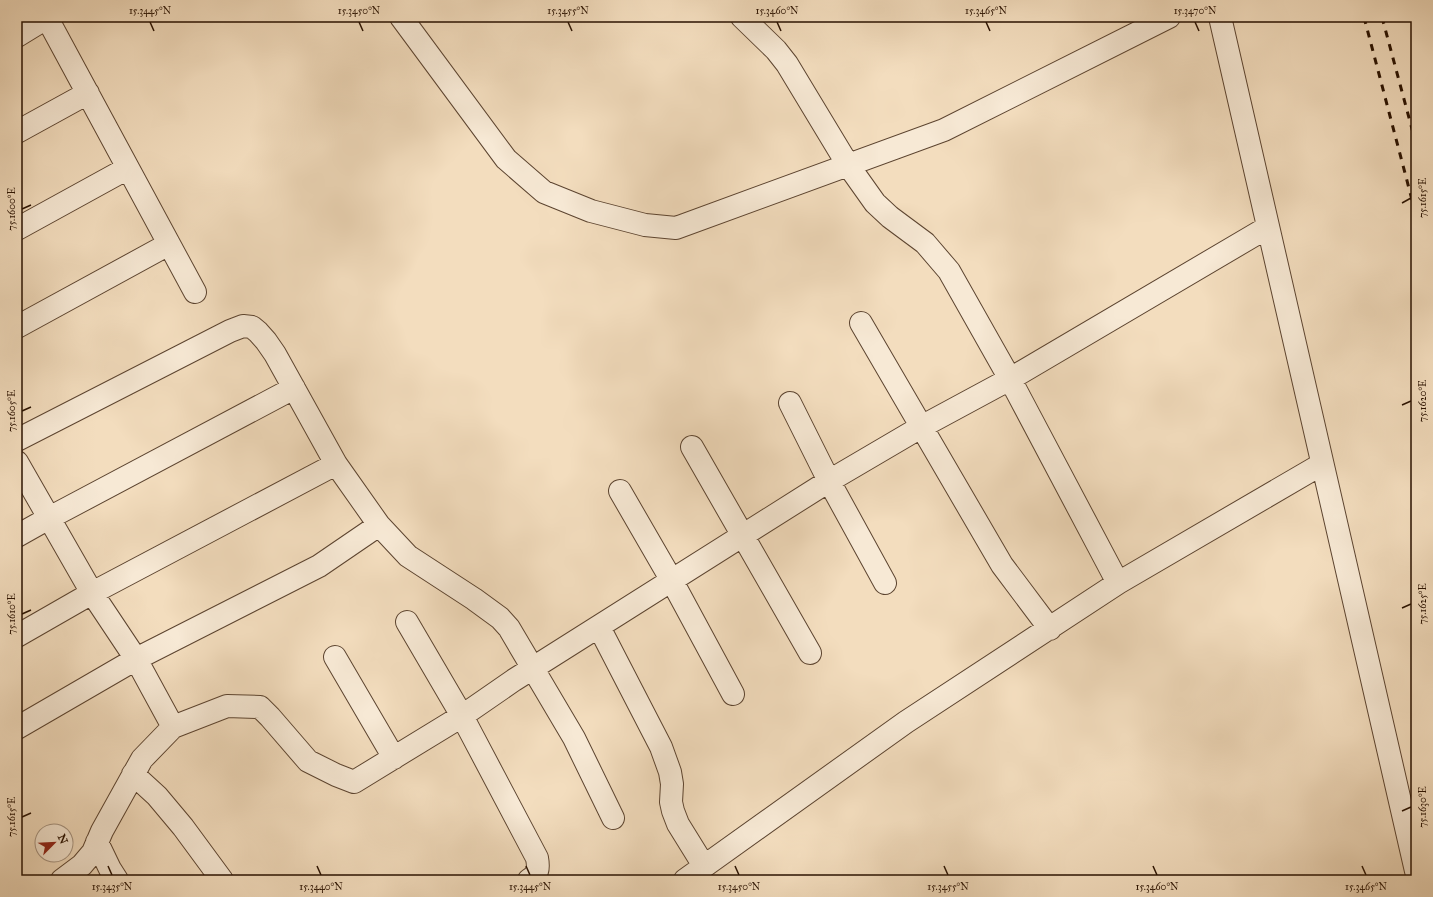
<svg xmlns="http://www.w3.org/2000/svg" width="1433" height="897" viewBox="0 0 1433 897" font-family="'IM FELL Great Primer',serif">
	<style>
		.lines { fill: none; stroke-linecap: round; stroke-linejoin: round }
		.minor-casing { stroke: #5c4430; stroke-width: 24 }
		.minor { stroke: #f7e9d5; stroke-width: 22 }
		.rail { stroke: #291100; stroke-width: 3; stroke-dasharray: 7 7; stroke-linecap: butt }
		.ticks { fill: none; stroke: #291100; stroke-width: 1.5 }
		.neatline { fill: none; stroke: #291100; stroke-width: 1.5 }
		.ticks-label { font-size: 10px; text-anchor: middle; fill: #291100 }
	</style>
	<rect width="100%" height="100%" fill="#f3ddbe"/>
	<filter id="stains"><feTurbulence type="fractalNoise" baseFrequency=".005" numOctaves="4"/><feColorMatrix values="0 0 0 0 .2 0 0 0 0 .09 0 0 0 0 .02 0 0 0 .5 -.17"/></filter>
	<radialGradient id="worn" r=".72"><stop offset=".6" stop-color="#630" stop-opacity="0"/><stop offset="1" stop-color="#630" stop-opacity=".3"/></radialGradient>
	<g class="lines">
		<!-- minor casing -->
		<g class="minor-casing">
			<path id="minor" d="M 401,17 L 506,159 L 544,192 L 591,211 L 645,225 L 676,228 L 944,130 L 1169,17
				M 742,17 L 776,50 L 787,64 L 848,165 L 875,203 L 890,217 L 925,243 L 949,271 L 1010,379 L 1118,583
				M 1220,17 L 1416,871
				M 47,18 L 195,292
				M 17,36 L 48,17
				M 17,132 L 88,93
				M 17,229 L 128,168
				M 861,323 L 1002,565 L 1050,629
				M 17,327 L 169,244
				M 790,403 L 829,481 L 885,583
				M 17,440 L 230,331 L 243,326 L 252,327 L 258,332 L 266,341 L 275,354 L 336,464 L 379,525 L 408,556 L 474,599 L 500,618 L 509,628 L 574,738 L 613,818
				M 692,447 L 810,653
				M 17,462 L 92,593 L 136,659 L 173,727
				M 620,491 L 672,581 L 733,694
				M 17,536 L 49,518 L 294,388
				M 407,622 L 462,716 L 537,858 C 539,869 538,874 529,880
				M 599,627 L 661,747 L 670,772 L 672,784 L 671,802 L 673,811 L 678,824 L 704,866
				M 17,636 L 92,593 L 336,464
				M 335,657 L 394,758
				M 17,728 L 136,659 L 319,566 L 379,525
				M 133,774 L 157,796 L 183,827 L 222,880
				M 97,842 L 110,869 L 117,880
				M 62,880 L 82,865 L 93,852 L 102,831 L 142,759 L 173,727 L 227,706 L 260,707 L 270,717 L 308,761 L 336,775 L 354,782 L 462,716 L 514,680 L 829,481 L 921,427 L 1010,379 L 1268,227
				M 685,880 L 906,722 L 1118,583 L 1322,464"/>
		</g>
		<!-- minor -->
		<use href="#minor" class="minor"/>
		<!-- rail -->
		<path class="rail" d="M 1364,17 L 1416,215
			M 1382,17 L 1416,144"/>
	</g>
	<!-- ticks -->
	<path class="ticks" d="M 150,22 L 154,31M 359,22 L 363,31M 568,22 L 572,31M 777,22 L 781,31M 986,22 L 990,31M 1195,22 L 1199,31M 1402,203 L 1411,198M 22,209 L 31,205M 1402,405 L 1411,401M 22,411 L 31,407M 1402,608 L 1411,604M 22,614 L 31,610M 1402,811 L 1411,807M 22,817 L 31,813M 108,866 L 112,875M 317,866 L 321,875M 526,866 L 530,875M 735,866 L 739,875M 944,866 L 948,875M 1153,866 L 1157,875M 1362,866 L 1366,875"/>
	<!-- margin -->
	<rect width="1433" height="897" fill="none" stroke="#f3ddbe" stroke-width="44"/>
	<!-- north arrow -->
	<g transform="translate(54 843) rotate(66)"><circle r="19" fill="#f7e9d5" stroke="#a59380"/>
	<path d="M0-3L7 15L0 10L-7 15Z" fill="#8f2418"/>
	<text y="-6" font-size="11" font-weight="bold" text-anchor="middle" fill="#291100">N</text>
	</g>
	<rect x="22" y="22" width="1389" height="853" class="neatline"/>
	<g class="ticks-label">
		<text x="150" y="14">15.3445°N</text>
		<text x="359" y="14">15.3450°N</text>
		<text x="568" y="14">15.3455°N</text>
		<text x="777" y="14">15.3460°N</text>
		<text x="986" y="14">15.3465°N</text>
		<text x="1195" y="14">15.3470°N</text>
		<text transform="translate(1422 198) rotate(-90)" y="4">75.1615°E</text>
		<text transform="translate(11 209) rotate(-90)" y="4">75.1600°E</text>
		<text transform="translate(1422 401) rotate(-90)" y="4">75.1620°E</text>
		<text transform="translate(11 411) rotate(-90)" y="4">75.1605°E</text>
		<text transform="translate(1422 604) rotate(-90)" y="4">75.1625°E</text>
		<text transform="translate(11 614) rotate(-90)" y="4">75.1610°E</text>
		<text transform="translate(1422 807) rotate(-90)" y="4">75.1630°E</text>
		<text transform="translate(11 817) rotate(-90)" y="4">75.1615°E</text>
		<text x="112" y="890">15.3435°N</text>
		<text x="321" y="890">15.3440°N</text>
		<text x="530" y="890">15.3445°N</text>
		<text x="739" y="890">15.3450°N</text>
		<text x="948" y="890">15.3455°N</text>
		<text x="1157" y="890">15.3460°N</text>
		<text x="1366" y="890">15.3465°N</text>
	</g>
	<rect width="100%" height="100%" filter="url(#stains)"/>
	<rect width="100%" height="100%" fill="url(#worn)"/>
</svg>
